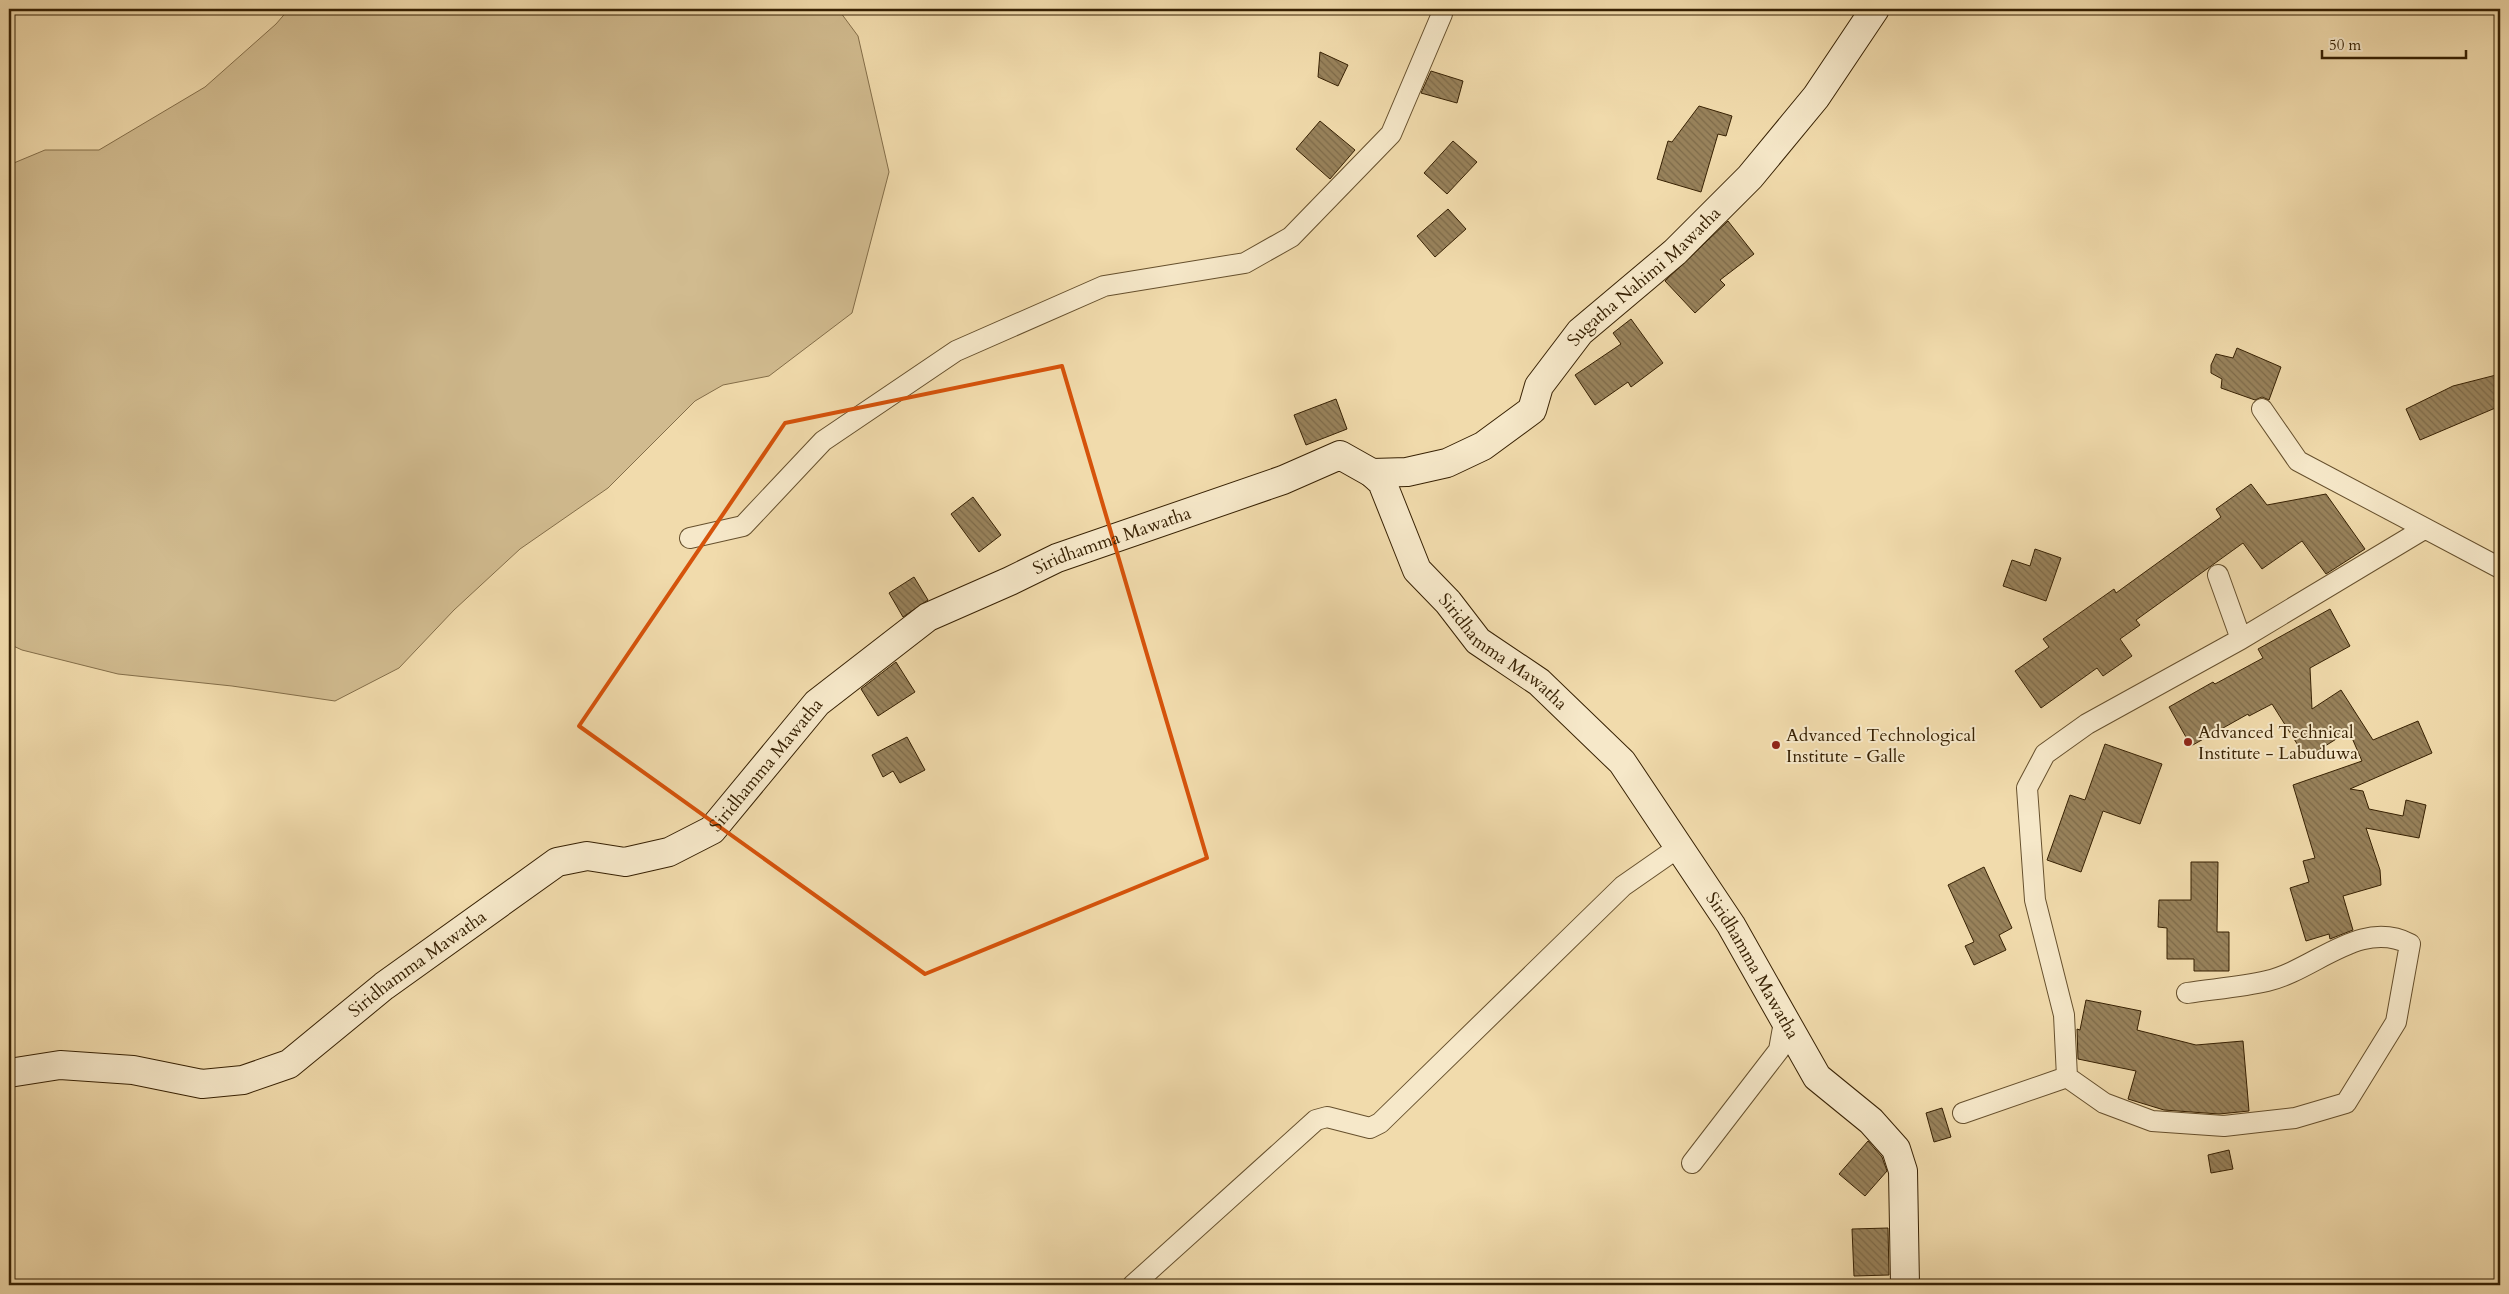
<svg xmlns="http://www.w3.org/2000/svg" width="2509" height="1294" viewBox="0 0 2509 1294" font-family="Cardo,serif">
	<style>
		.green { fill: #d1bb8f; stroke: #846e49 }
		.building { fill: url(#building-back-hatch); stroke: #372103 }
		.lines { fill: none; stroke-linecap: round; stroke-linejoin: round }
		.street-casing { stroke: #66502d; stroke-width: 22 }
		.secondary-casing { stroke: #372103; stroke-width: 30 }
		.street { stroke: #f6e8c9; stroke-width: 20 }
		.secondary { stroke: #f6e8c9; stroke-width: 28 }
		.marked { fill: none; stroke: #d6530b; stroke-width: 4; stroke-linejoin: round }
		.poi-dot { fill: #8f2418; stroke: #f6e8c9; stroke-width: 2 }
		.labels { text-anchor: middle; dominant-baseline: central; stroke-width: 4; stroke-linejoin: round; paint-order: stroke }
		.street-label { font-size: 18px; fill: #372103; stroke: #f6e8c9 }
		.poi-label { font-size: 18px; fill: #372103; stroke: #f6e8c9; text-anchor: start }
	</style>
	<defs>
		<pattern id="building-back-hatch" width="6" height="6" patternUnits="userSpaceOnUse" patternTransform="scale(1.25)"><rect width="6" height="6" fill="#98825b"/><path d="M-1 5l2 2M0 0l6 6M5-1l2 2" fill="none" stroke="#7d6a49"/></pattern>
	</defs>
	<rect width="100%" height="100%" fill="#f1dbac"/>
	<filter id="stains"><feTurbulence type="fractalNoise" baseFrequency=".004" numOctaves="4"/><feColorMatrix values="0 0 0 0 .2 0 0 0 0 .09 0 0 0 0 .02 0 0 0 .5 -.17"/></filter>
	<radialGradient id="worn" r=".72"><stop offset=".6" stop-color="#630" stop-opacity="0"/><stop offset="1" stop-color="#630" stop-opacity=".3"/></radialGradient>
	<!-- green -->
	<path class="green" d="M 289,9 L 838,9 L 858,36 L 889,172 L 852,313 L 769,376 L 723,385 L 695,401 L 608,488 L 520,549 L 454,610 L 399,668 L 335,701 L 232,686 L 118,674 L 22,650 L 9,644 L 9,165 L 45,150 L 99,150 L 205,87 L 276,24 Z"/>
	<!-- building -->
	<path class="building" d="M 1320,52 L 1348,65 L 1338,86 L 1318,77 Z
		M 1431,71 L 1463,81 L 1457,103 L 1421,93 Z
		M 1699,106 L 1732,116 L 1726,136 L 1718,134 L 1701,192 L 1657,179 L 1668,141 L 1672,142 Z
		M 1320,121 L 1355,150 L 1330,179 L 1296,149 Z
		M 1453,141 L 1477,162 L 1447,194 L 1424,173 Z
		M 1448,209 L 1466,229 L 1435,257 L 1417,236 Z
		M 1728,221 L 1754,254 L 1720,280 L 1725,285 L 1695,313 L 1665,281 Z
		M 1631,319 L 1663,363 L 1631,387 L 1628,382 L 1595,405 L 1575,375 L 1621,344 L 1613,333 Z
		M 2237,348 L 2281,367 L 2269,400 L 2262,397 L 2255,400 L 2221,388 L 2222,379 L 2211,373 L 2211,365 L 2216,354 L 2233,358 Z
		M 2500,374 L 2500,406 L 2420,440 L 2406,409 L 2453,386 Z
		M 1336,399 L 1347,429 L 1306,445 L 1294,415 Z
		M 2251,484 L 2267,505 L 2326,494 L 2365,549 L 2326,574 L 2302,541 L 2262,569 L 2243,543 L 2136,620 L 2140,625 L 2120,639 L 2132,656 L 2103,676 L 2097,668 L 2041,708 L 2015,671 L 2049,647 L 2043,639 L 2114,589 L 2116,593 L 2221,517 L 2216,509 Z
		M 973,497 L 1001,535 L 979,552 L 951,514 Z
		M 2035,549 L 2061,558 L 2046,601 L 2003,586 L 2012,560 L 2030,566 Z
		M 914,577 L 928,600 L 903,617 L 889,593 Z
		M 2330,609 L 2350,646 L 2310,668 L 2312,709 L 2341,690 L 2373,740 L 2418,721 L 2432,753 L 2350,789 L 2363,791 L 2369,809 L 2403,816 L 2406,800 L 2426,805 L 2419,838 L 2366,828 L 2380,870 L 2381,885 L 2343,896 L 2353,930 L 2330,939 L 2329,934 L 2306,941 L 2290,888 L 2309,882 L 2303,861 L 2315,858 L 2293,785 L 2362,761 L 2349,731 L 2306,758 L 2272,704 L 2249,716 L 2248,714 L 2191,746 L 2169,707 L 2213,682 L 2215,684 L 2263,658 L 2258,649 Z
		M 896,662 L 915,692 L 878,716 L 861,689 Z
		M 907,737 L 925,770 L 900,783 L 893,771 L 883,777 L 872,755 Z
		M 2105,744 L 2162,764 L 2140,824 L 2103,811 L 2081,872 L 2047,860 L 2070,795 L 2085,800 Z
		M 2191,862 L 2218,862 L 2217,932 L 2229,932 L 2229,971 L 2194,971 L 2194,959 L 2167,959 L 2167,928 L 2158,927 L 2159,900 L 2191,900 Z
		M 1984,867 L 2012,928 L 1999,935 L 2006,950 L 1974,965 L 1965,946 L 1974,942 L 1948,885 Z
		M 2086,1000 L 2141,1011 L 2137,1030 L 2196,1045 L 2243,1041 L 2249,1111 L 2219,1114 L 2164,1110 L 2128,1099 L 2136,1071 L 2078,1059 L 2077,1029 L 2080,1030 Z
		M 1942,1108 L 1951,1137 L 1934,1142 L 1926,1113 Z
		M 1868,1141 L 1882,1157 L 1887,1171 L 1865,1196 L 1839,1174 Z
		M 2229,1150 L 2233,1169 L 2211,1173 L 2208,1155 Z
		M 1888,1228 L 1889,1275 L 1854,1276 L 1852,1229 Z"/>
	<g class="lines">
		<!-- street casing -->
		<g class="street-casing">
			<path id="street" d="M 2262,409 L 2298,461 L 2500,568
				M 690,538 L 743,526 L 823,441 L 956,351 L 1104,286 L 1245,263 L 1291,237 L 1391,134 L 1442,14 L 1442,9
				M 2218,575 L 2241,639 L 2424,529
				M 2067,1077 L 2104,1103 L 2152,1121 L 2224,1126 L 2295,1118 L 2346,1103 L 2396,1022 L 2410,944 C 2360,918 2315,970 2267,981 C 2241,987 2213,989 2187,993
				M 1963,1113 L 2067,1077 L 2064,1015 L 2035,900 L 2027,788 L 2045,754 L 2087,724 L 2241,639
				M 1692,1163 L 1779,1050 L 1784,1022
				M 1133,1285 L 1316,1120 L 1327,1117 L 1370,1128 L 1380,1123 L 1623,886 L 1679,847"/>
		</g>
		<!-- secondary casing -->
		<g class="secondary-casing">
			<g id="secondary">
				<path id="s1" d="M 1372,473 L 1407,472 L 1447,463 L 1483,446 L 1532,410 L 1539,386 L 1580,332 L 1675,252 L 1750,177 L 1816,97 L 1875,9"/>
				<path id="s2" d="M 9,1073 L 60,1065 L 133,1070 L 202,1084 L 243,1080 L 289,1064 L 384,986 L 557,862 L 587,856 L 625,862 L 669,852 L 712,830 L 817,703 L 928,617 L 1010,581 L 1057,558 L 1283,480 L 1340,455 L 1372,473 L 1382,482 L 1417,570 L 1448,602 L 1478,641 L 1539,682 L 1622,762 L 1731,925 L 1817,1077 L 1871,1121 L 1896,1149 L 1903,1171 L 1905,1285"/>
			</g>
		</g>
		<!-- street -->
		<use href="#street" class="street"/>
		<!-- secondary -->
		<use href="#secondary" class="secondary"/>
	</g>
	<!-- marked area -->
	<path class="marked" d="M 1062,366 L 1207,858 L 925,974 L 579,726 L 785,423 Z"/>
	<!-- markers -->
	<g class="poi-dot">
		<circle cx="2188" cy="742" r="5"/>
		<circle cx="1776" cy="745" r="5"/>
	</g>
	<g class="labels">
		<!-- street labels -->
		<g class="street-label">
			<text stroke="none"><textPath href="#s1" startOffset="354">Sugatha Nahimi Mawatha</textPath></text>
			<text stroke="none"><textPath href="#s2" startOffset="1288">Siridhamma Mawatha</textPath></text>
			<text stroke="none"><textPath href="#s2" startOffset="1796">Siridhamma Mawatha</textPath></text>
			<text stroke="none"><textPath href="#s2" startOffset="868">Siridhamma Mawatha</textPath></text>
			<text stroke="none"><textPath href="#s2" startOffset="448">Siridhamma Mawatha</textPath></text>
			<text stroke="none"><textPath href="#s2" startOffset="2201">Siridhamma Mawatha</textPath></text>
		</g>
		<!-- poi labels -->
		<g class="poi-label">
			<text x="2198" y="732">Advanced Technical<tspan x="2198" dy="21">Institute - Labuduwa</tspan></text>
			<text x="1786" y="735">Advanced Technological<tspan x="1786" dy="21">Institute - Galle</tspan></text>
		</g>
	</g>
	<!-- margin -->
	<rect width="2509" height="1294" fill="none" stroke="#f1dbac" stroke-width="30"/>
	<rect x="10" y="10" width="2489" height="1274" fill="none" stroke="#372103" stroke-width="2.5"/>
	<rect x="15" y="15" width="2479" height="1264" fill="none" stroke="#372103"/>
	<!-- scale -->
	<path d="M2322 50v8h144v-8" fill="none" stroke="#372103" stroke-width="2.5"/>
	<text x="2329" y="50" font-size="15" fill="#372103" stroke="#f6e8c9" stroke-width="4" paint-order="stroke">50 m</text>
	<rect width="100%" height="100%" filter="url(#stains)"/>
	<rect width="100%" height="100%" fill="url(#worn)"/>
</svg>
